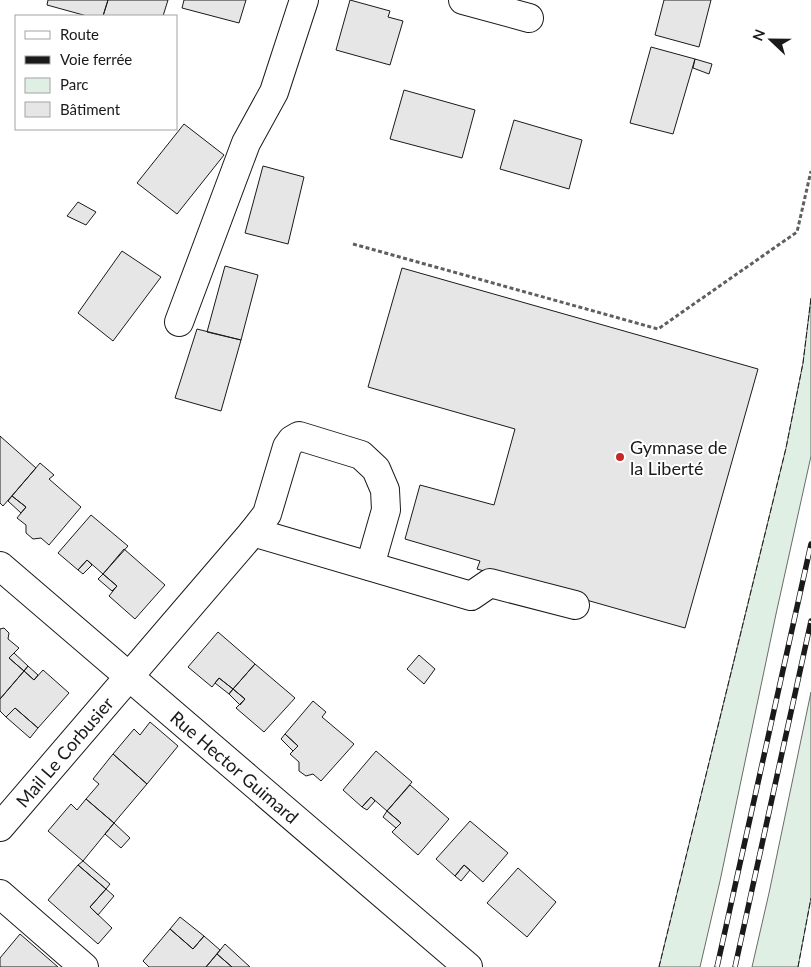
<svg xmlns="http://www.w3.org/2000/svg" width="811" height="967" viewBox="0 0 811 967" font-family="Lato,sans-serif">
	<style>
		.green { fill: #e0efe3; stroke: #6a6a6a }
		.building { fill: #e6e6e6; stroke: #1a1a1a }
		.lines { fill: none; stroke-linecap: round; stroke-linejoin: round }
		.minor-casing { stroke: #1a1a1a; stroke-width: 30 }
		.path { stroke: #5f5f5f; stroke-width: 3; stroke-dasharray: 4 2.5; stroke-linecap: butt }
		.minor { stroke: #fff; stroke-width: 28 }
		.rail-casing { stroke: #1a1a1a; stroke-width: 5.5 }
		.rail { stroke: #fff; stroke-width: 4; stroke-dasharray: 11; stroke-linecap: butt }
		.fence { stroke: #1a1a1a; stroke-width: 1; stroke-dasharray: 6 2.5; stroke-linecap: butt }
		.poi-dot { fill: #c62828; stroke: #fff; stroke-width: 2 }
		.labels { text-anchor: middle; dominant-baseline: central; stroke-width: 4; stroke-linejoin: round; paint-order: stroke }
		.poi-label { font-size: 18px; fill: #1a1a1a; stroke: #fff; text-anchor: start }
		.street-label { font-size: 18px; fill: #1a1a1a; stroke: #fff }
	</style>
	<rect width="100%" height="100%" fill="#fff"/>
	<!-- green -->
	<path class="green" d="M 811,298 L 811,456 L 776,614 L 720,881 L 700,967 L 659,967 L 786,448 L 803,363 Z
		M 811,692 L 811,898 L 798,967 L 752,967 L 769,893 Z"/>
	<!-- building -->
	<path class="building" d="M 48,0 L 108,0 L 103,16 L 87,16 L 47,5 Z
		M 108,0 L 168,0 L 163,16 L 103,16 Z
		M 184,0 L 246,0 L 239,23 L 182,8 Z
		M 350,0 L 390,11 L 388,17 L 403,21 L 390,65 L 336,50 Z
		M 664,0 L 711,0 L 699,47 L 655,35 Z
		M 651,47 L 695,59 L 673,134 L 630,123 Z
		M 695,59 L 712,64 L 709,74 L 693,68 Z
		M 404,90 L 475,110 L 462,158 L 390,139 Z
		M 514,120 L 582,140 L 569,189 L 500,169 Z
		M 184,124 L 224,155 L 177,214 L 137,183 Z
		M 263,166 L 304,177 L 288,244 L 245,233 Z
		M 78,202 L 96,212 L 86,225 L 67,216 Z
		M 122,251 L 161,277 L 113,341 L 78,313 Z
		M 225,266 L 258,275 L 241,340 L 207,332 Z
		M 402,268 L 758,369 L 685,628 L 477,569 L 480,561 L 405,539 L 420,485 L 494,505 L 515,429 L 368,387 Z
		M 197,329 L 241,340 L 221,411 L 175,398 Z
		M 0,436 L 36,468 L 3,506 L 0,503 Z
		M 40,463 L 54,475 L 49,479 L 81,507 L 49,545 L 41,538 L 33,539 L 26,533 L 26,525 L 17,518 L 26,507 L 12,496 Z
		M 12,496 L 26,507 L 21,513 L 8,501 Z
		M 91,515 L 128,546 L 103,574 L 87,560 L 78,570 L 58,553 Z
		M 124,549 L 165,585 L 135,619 L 109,596 L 117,586 L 103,574 Z
		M 87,560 L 92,565 L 83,574 L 78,570 Z
		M 103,574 L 117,586 L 112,591 L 98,579 Z
		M 4,628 L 9,633 L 8,639 L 19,648 L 9,658 L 24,671 L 0,699 L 0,629 Z
		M 218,632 L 255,664 L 233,689 L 219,678 L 212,687 L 188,667 Z
		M 14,653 L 28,666 L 24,671 L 9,658 Z
		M 419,655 L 435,669 L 424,684 L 407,669 Z
		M 255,664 L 295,698 L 264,732 L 236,708 L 245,699 L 233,689 Z
		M 28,666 L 38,675 L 34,680 L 24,671 Z
		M 43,670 L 69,693 L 38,728 L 15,708 L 6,717 L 0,711 L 0,699 L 24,671 L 34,680 Z
		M 219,678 L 233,689 L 229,694 L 215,683 Z
		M 233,689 L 245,699 L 240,705 L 229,694 Z
		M 313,701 L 326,712 L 322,717 L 354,744 L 321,781 L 313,774 L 306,776 L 299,771 L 299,762 L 290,754 L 298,746 L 285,734 Z
		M 15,708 L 38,728 L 30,738 L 6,717 Z
		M 150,722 L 178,746 L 147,784 L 113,754 L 134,729 L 140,735 Z
		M 285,734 L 298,746 L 293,751 L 281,739 Z
		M 376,751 L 412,782 L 387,811 L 371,797 L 362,807 L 343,790 Z
		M 113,754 L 147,784 L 114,823 L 86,799 L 99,784 L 93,779 Z
		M 410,785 L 449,819 L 418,855 L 392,832 L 401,823 L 387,811 Z
		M 371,797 L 375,801 L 367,810 L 362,807 Z
		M 86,799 L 114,823 L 83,861 L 48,831 L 71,804 L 77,810 Z
		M 387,811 L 401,823 L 396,828 L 383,817 Z
		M 470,821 L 508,853 L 483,882 L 464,865 L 455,876 L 436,859 Z
		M 114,823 L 130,838 L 121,848 L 105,834 Z
		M 83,861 L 110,884 L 106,889 L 78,865 Z
		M 78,865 L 106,889 L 90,907 L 112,928 L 98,944 L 48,900 Z
		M 464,865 L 470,870 L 461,881 L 455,876 Z
		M 518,868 L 556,902 L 527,937 L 487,903 Z
		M 106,889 L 114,896 L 98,915 L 90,907 Z
		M 180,917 L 204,936 L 193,949 L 170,929 Z
		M 170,929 L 193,949 L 204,936 L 220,950 L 206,967 L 149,967 L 143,961 Z
		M 20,934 L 58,967 L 0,967 L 0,958 Z
		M 225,944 L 250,967 L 232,967 L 217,954 Z
		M 217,954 L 232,967 L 206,967 Z"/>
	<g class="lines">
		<!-- minor casing -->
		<g class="minor-casing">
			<g id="minor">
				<path d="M 463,0 L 529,18"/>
				<path d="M 179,322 L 246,143 L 274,92 L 304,0"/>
				<path d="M 253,532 L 471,596 L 490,583 L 575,605"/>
				<path id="s1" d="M 0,566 L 468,967"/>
				<path id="s2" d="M 0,827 L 253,532 L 267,514 L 287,447 L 292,440 L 299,436 L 361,455 L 376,469 L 385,490 L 386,510 L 370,566"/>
				<path d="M 0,894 L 84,967"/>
			</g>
		</g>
		<!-- path -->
		<path class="path" d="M 353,244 L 658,329 L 797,232 L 811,171"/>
		<!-- minor -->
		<use href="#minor" class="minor"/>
		<!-- rail casing -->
		<g class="rail-casing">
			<path id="rail" d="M 717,967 L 811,544
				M 735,967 L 811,621"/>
		</g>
		<!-- rail -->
		<use href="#rail" class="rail"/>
		<!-- fence -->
		<path class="fence" d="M 659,967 L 786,448 L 803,363 L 811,298
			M 798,967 L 811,898"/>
	</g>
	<!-- markers -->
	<circle class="poi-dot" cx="620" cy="457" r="5"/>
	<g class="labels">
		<!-- poi labels -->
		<g class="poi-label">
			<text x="630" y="447">Gymnase de<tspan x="630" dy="21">la Liberté</tspan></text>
		</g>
		<!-- street labels -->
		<g class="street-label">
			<text stroke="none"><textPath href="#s2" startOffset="99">Mail Le Corbusier</textPath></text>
			<text stroke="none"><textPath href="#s1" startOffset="309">Rue Hector Guimard</textPath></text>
		</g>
	</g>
	<!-- legend -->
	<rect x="15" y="15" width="162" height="115" fill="#ffffff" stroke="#a3a3a3"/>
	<rect x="25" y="31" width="25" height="8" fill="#ffffff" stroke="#a3a3a3"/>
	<text x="60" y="40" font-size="15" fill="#1a1a1a">Route</text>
	<rect x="25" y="56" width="25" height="8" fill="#1a1a1a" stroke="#a3a3a3"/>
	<text x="60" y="65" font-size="15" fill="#1a1a1a">Voie ferrée</text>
	<rect x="25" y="78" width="25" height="15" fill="#e0efe3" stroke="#a3a3a3"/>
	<text x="60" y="90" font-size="15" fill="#1a1a1a">Parc</text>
	<rect x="25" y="102" width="25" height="15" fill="#e6e6e6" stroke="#a3a3a3"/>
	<text x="60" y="115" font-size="15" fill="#1a1a1a">Bâtiment</text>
	<!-- north arrow -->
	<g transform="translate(771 40) rotate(292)" stroke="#ffffff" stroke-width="4" paint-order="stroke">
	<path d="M0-4L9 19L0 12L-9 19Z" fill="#1a1a1a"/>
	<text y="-8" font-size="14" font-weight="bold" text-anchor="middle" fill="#1a1a1a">N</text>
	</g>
</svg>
